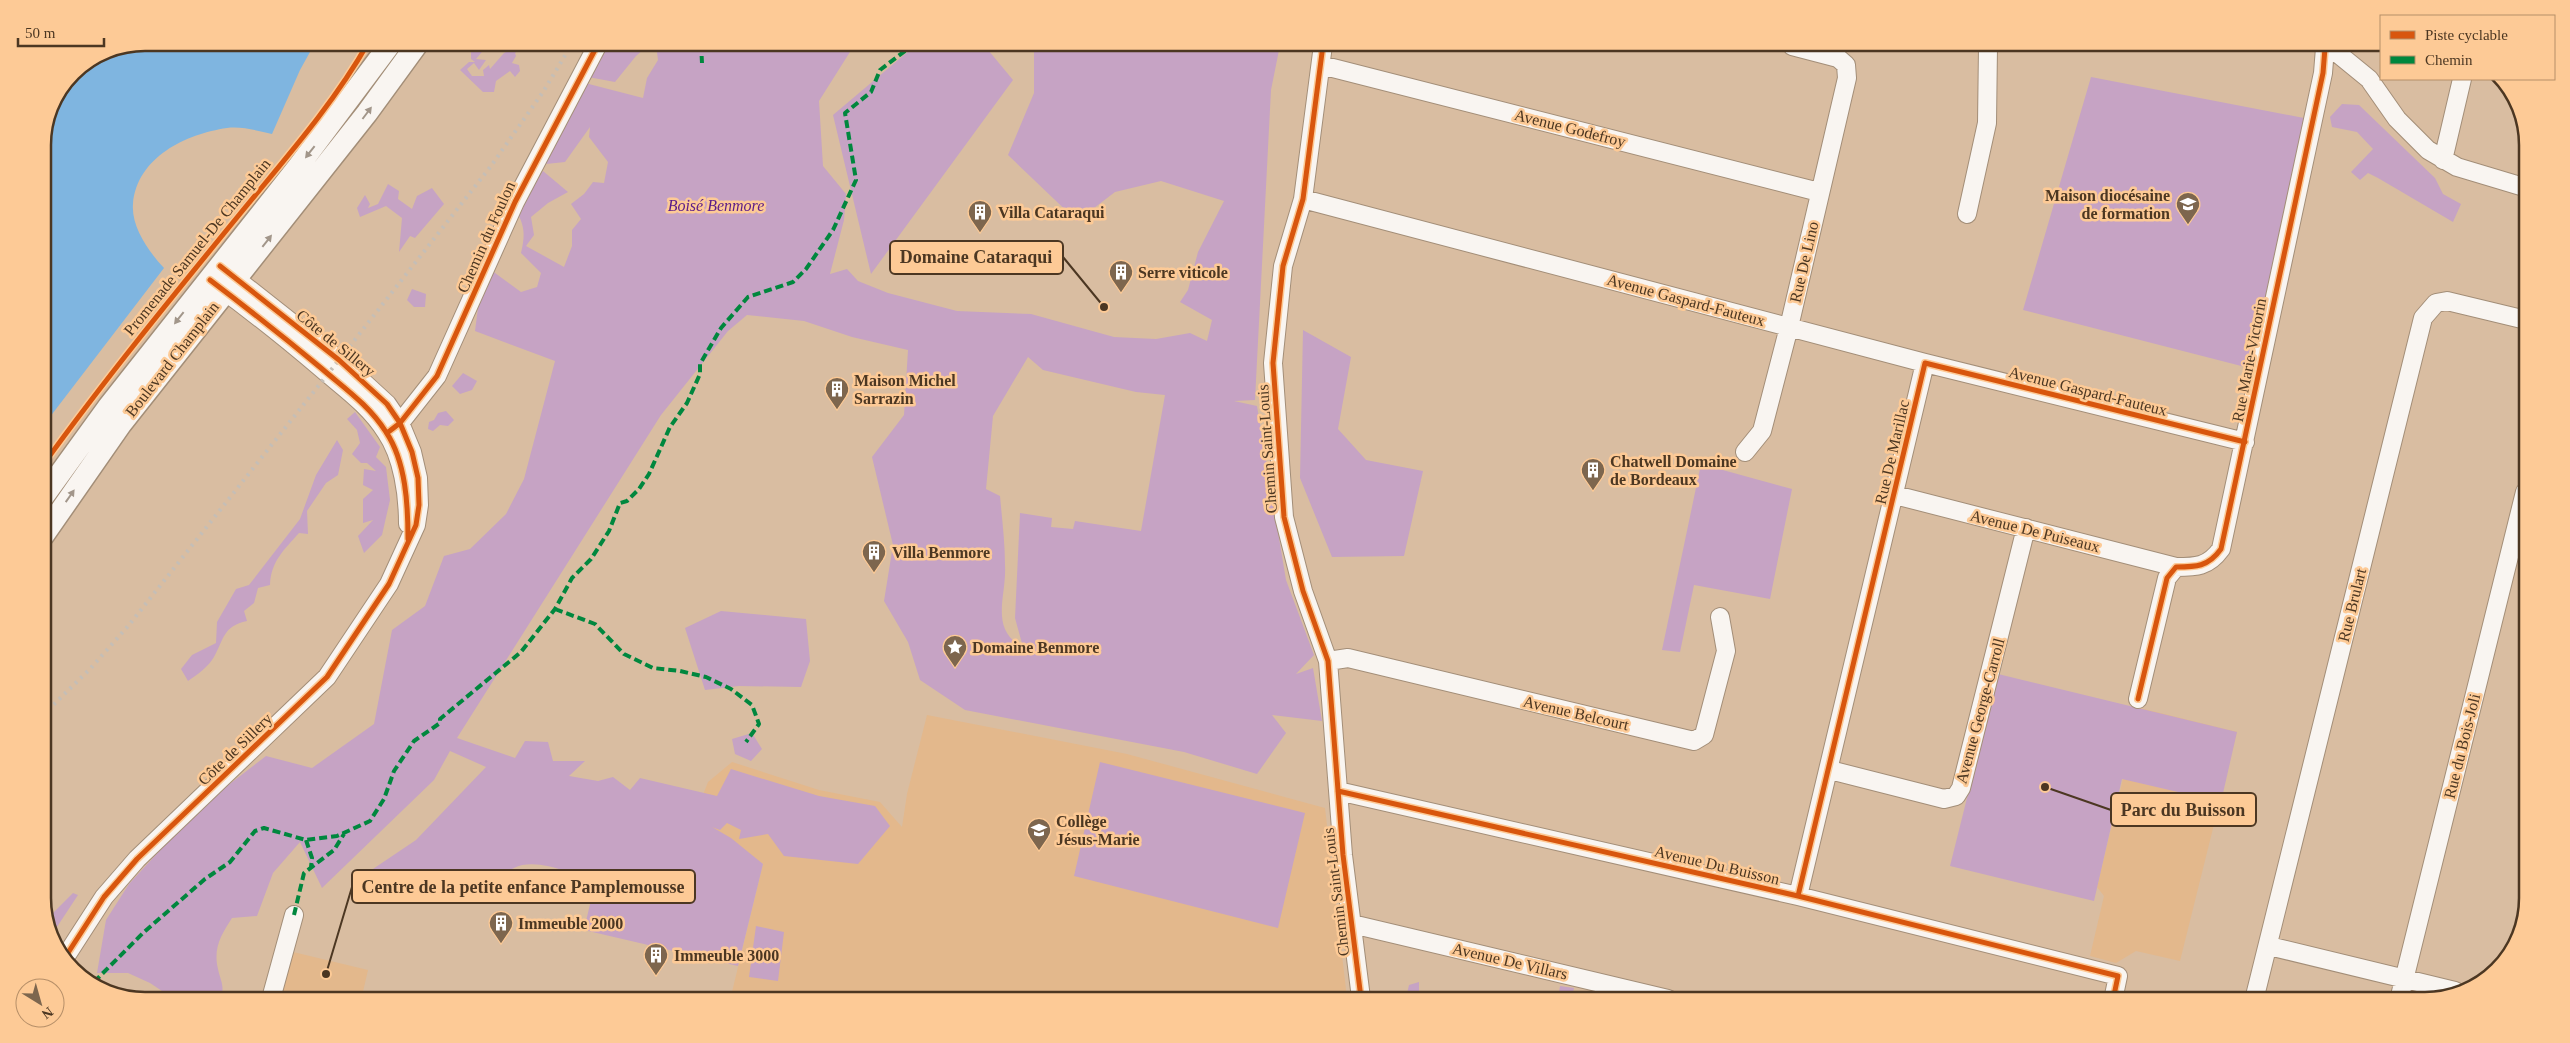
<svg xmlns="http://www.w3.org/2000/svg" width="2570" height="1043" viewBox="0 0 2570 1043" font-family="Georgia,serif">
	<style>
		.built { fill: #e3b88c }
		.green { fill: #c6a3c4; fill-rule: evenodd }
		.water { fill: #7fb5e0 }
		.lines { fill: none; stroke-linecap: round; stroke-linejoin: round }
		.minor-casing { stroke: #a38e78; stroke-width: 20 }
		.major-casing { stroke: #a38e78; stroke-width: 24 }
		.minor { stroke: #f9f5f1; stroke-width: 18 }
		.major { stroke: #f9f5f1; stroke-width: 21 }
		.rail { stroke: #c5beb6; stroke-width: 4; stroke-dasharray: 2.5 5; stroke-linecap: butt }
		.quiet { stroke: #00873e; stroke-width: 4; stroke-dasharray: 8 4; stroke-linecap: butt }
		.cycleway-casing { stroke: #fdca96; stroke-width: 8 }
		.cycleway { stroke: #d8560e; stroke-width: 5 }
		.oneway { fill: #a2968a }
		.labels { text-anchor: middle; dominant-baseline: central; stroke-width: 5; stroke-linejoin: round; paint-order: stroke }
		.street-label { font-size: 16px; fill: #4c3722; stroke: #fdca96 }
		.poi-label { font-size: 16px; font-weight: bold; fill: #4c3722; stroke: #fdca96; text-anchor: start }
		.park-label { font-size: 16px; font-style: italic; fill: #5b1d89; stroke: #fdca96 }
		.rim { fill: none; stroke: #4c3722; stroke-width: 2.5 }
		.leader { fill: none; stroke: #4c3722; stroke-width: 2 }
		.callout-dot { fill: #4c3722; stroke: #fdca96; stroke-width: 2 }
		.callout { fill: #fdca96; stroke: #4c3722; stroke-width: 2 }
		.callout-label { font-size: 18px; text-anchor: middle; font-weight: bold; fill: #4c3722 }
	</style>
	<rect width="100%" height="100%" fill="#d9bda1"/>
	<!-- built -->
	<path class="built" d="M 2140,708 L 2237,732 L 2180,961 L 2136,951 L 2116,963 L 2090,956 L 2104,896 L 2097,887 Z
		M 927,715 L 1127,754 L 1325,808 L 1347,998 L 731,996 L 763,864 L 694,818 L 708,782 L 732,762 L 819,790 L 880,802 L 902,827 L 907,794 Z
		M 289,951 L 368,970 L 362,996 L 279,995 Z"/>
	<!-- green -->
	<path class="green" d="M 524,43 L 527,43 L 515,53 L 516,56 L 512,63 L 519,65 L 520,71 L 515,77 L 510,71 L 496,81 L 494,92 L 483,92 L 460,70 L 469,62 L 475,62 L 471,59 L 471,48 L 486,47 L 476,59 L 486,60 L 479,70 L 474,63 L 467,69 L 472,76 L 484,76 L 483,70 L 489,65 L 490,69 L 504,53 Z
		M 603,44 L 650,44 L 636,56 L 615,82 L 588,77 Z
		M 656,44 L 855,44 L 819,101 L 823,166 L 846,194 L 844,220 L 830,274 L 847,269 L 858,281 L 888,293 L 957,311 L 1031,314 L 1114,337 L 1156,339 L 1190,333 L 1207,341 L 1212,320 L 1180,302 L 1188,290 L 1198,252 L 1224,201 L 1161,181 L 1115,192 L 1077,221 L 1008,155 L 1034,93 L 1034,45 L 1280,45 L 1271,90 L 1255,400 L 1234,401 L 1257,406 L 1286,580 L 1314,655 L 1296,674 L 1313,668 L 1322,721 L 1272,715 L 1286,733 L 1257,774 L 1184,752 L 965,710 L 920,680 L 908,642 L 884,601 L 893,545 L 872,457 L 904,415 L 908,350 L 852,337 L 804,321 L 747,315 L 728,331 L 661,415 L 457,738 L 515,758 L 525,741 L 548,742 L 553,761 L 585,761 L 569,776 L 598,781 L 613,777 L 630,790 L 640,778 L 717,796 L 731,769 L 819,796 L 875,806 L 890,826 L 858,864 L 784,856 L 768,834 L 739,839 L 741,830 L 727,823 L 720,830 L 712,827 L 731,838 L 763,864 L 738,966 L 584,930 L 594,887 C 576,873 536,857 514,868 C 503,873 493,883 483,891 L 405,872 L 364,875 L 416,840 L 486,767 L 450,751 L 434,780 L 322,888 L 300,842 L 273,873 L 257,916 L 232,918 C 221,935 213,948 218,969 C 220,979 224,984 222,995 L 168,995 L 150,983 L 128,973 L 97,973 L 106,920 L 129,884 L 163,847 L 227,786 L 266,756 L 312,768 L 374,724 L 392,630 L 425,606 L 444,556 L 470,549 L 506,514 L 524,479 L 555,361 L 475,331 L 481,285 L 491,270 L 521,292 L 537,287 L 541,273 L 521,253 C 525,236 525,227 517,212 L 543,171 L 568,192 L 548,203 L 531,217 L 534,235 L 526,246 L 564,267 L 572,246 L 572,230 L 581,219 L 571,204 L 584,194 L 593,182 L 604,183 L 608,162 L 589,137 L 590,127 L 565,162 L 546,164 L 561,126 L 577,105 L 585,83 L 643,98 L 647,78 L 658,60 ZM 1028,357 L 1043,370 L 1136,392 L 1165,395 L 1141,531 L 1075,521 L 1073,529 L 1051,527 L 1052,518 L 1020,513 L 1015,618 L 1023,647 L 1031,651 C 986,633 1007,599 1005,565 C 1005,542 1002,519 1000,496 L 986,489 L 993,416 Z
		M 917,44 L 984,45 L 1013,80 L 871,274 L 833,115 Z
		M 2091,77 L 2304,118 L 2253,369 L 2023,310 Z
		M 2342,104 L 2359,105 L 2435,178 L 2443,194 L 2461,204 L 2453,222 L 2378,178 L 2368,173 L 2360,180 L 2351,172 L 2373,149 L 2357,132 L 2332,127 L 2330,117 Z
		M 388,184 L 399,191 L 398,199 L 412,209 L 417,196 L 432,188 L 444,204 L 415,238 L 410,236 L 399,252 L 402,218 L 386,206 L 360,217 L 357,208 L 365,195 L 370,204 L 368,208 L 378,204 Z
		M 412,289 L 426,294 L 425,307 L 414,307 L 407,300 Z
		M 1303,330 L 1351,357 L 1338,429 L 1366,460 L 1423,471 L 1404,556 L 1332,557 L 1300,478 Z
		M 463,373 L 477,381 L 472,390 L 460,394 L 452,386 Z
		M 446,411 L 454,420 L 448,426 L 440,425 L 433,431 L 428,429 L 429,422 L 434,420 L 438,413 Z
		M 355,412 L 380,447 L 376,457 L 386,467 L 390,500 L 382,535 L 364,553 L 358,536 L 373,520 L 363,523 L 363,499 L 373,490 L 363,485 L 364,469 L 376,471 L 367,463 L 361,463 L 352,454 L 360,443 L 357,430 L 347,419 Z
		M 337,440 L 343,450 L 338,475 L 326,483 L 307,511 L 308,534 L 299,533 C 284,550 271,561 270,585 L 258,588 L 254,603 L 244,611 L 247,621 C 223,626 224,639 214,657 C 209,666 197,675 188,681 L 181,669 L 192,655 L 216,643 L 217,622 L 236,589 L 249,585 L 300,519 L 316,475 Z
		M 1701,464 L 1792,489 L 1770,599 L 1694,585 L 1680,652 L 1662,650 Z
		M 721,611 L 806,619 L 810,661 L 801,687 L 739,686 L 705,690 L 685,628 Z
		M 1998,674 L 2237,732 L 2221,802 L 2122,779 L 2094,901 L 1950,866 Z
		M 752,733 L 762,749 L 751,761 L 735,754 L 732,739 Z
		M 1100,762 L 1305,813 L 1278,928 L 1074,876 Z
		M 73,893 L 78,895 L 53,933 L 48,918 Z
		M 756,926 L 784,932 L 778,981 L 749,977 Z
		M 1419,982 L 1419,998 L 1406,998 L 1409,985 Z
		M 1560,986 L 1574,988 L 1572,998 L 1558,998 Z"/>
	<!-- water -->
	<path class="water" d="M 145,43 L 315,43 L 300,70 L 272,134 C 258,131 242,126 227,128 C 186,134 137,157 133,204 C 131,227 149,252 164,268 L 43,426 L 43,139 L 50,106 L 73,72 L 106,50 Z"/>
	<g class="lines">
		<!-- minor casing -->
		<g class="minor-casing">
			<path id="minor" d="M 1323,45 L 1303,199 L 1283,266 L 1273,363 L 1284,517 L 1303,591 L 1328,661 L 1343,855 L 1361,998
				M 2331,48 L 2369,79 L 2397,119 L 2428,150 L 2457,167 L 2527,188
				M 1321,65 L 1819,192
				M 2443,160 L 2462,79
				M 1303,199 L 1925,363 L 2245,442
				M 1967,214 L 1987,123 L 1988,47
				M 216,285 C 252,311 287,339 321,368 C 344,388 369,405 386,432 C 403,457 408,495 408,524
				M 387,433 L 400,423 L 437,376 L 515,202 L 598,44
				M 1745,452 L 1762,431 L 1789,327 L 1847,78 L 1846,65 L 1838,58 L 1792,46
				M 1895,495 L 2176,567
				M 1328,661 L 1348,658 L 1694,741 L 1704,735 L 1726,651 L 1720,617
				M 2138,699 L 2167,578 L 2176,567 C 2196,567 2208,567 2221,549 L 2323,73 L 2325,48
				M 1830,770 L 1944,799 L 1956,796 L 1961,788 L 2026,528
				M 1338,791 L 1798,896 L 2118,976 L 2113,1000
				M 1798,896 L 1925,363
				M 1352,924 L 1668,999
				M 2269,946 L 2455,991
				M 64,959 L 104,897 L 137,859 L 327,677 L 389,584 L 416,525 L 419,505 L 418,478 L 412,452 L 400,423 L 387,404 L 339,360 L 226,271
				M 272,995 L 294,915
				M 2254,1000 L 2423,318 L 2436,303 L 2447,301 L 2526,320
				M 2399,1000 L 2525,492"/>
		</g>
		<!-- major casing -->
		<g class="major-casing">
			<path id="major" d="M 43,497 L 109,406 L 298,167 L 391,43
				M 43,536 L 121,424 L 367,113 L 418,43"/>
		</g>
		<!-- minor -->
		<use href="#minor" class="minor"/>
		<!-- major -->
		<use href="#major" class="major"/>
		<!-- rail -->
		<path class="rail" d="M 43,715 L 90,669 L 129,625 L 346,351 L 491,166 L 543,92 L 572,44"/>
		<!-- quiet -->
		<path class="quiet" d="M 701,44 L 702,63
			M 555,609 L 595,624 L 624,654 L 653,668 L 680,671 L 706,677 L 731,689 L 752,705 L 759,724 L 746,742
			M 306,840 L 312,858 L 311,867
			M 294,915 L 304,873 L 334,850 L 344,834
			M 94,982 L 144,932 L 205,879 L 230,862 L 255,831 L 264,828 L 306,840 L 337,836 L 370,821 L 384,799 L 394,771 L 414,741 L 440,723 L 440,719 L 521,652 L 555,609 L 572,578 L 591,559 L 609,531 L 620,503 L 627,501 L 639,489 L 649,474 L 670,427 L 687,403 L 700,374 L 700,364 L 721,328 L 748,297 L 793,282 L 806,269 L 833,230 L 856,180 L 845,113 L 871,92 L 880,70 L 914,44"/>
		<!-- cycleway casing -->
		<g class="cycleway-casing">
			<path id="cycleway" d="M 1323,45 L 1303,199 L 1283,266 L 1273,363 L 1284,517 L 1303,591 L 1328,661 L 1343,855 L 1361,998
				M 210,280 C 247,308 285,338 321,368 C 344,388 369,405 386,432 C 406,462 408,505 408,539
				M 387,433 L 400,423 L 437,376 L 515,202 L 598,44
				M 43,465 C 105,379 172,297 239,215 C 284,160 333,105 368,43
				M 2138,699 L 2167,578 L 2176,567 C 2196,567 2208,567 2221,549 L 2323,73 L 2325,48
				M 1338,791 L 1798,896 L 2118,976 L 2113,1000
				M 1798,896 L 1925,363 L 2245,442
				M 64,959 L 104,897 L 137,859 L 327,677 L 389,584 L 416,525 L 419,505 L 418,478 L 412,452 L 400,423 L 387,404 L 339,360 L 220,266"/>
		</g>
		<!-- cycleway -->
		<use href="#cycleway" class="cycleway"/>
	</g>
	<!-- one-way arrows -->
	<defs><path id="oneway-solid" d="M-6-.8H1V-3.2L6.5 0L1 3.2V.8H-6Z" transform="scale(1.25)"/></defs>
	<g class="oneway">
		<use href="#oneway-solid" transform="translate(367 113) rotate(-53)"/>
		<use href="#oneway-solid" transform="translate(310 152) rotate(128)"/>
		<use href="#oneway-solid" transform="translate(267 241) rotate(-52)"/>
		<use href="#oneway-solid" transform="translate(179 318) rotate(128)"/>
		<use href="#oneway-solid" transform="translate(70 496) rotate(-55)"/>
	</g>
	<!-- icons -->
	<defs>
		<g id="school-pin" transform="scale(1.25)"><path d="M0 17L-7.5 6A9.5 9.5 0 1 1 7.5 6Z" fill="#7d664e" stroke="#fdca96"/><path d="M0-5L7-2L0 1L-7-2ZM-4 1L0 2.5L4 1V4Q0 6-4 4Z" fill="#fff"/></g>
		<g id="building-pin" transform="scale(1.25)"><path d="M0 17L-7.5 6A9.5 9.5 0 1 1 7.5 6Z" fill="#7d664e" stroke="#fdca96"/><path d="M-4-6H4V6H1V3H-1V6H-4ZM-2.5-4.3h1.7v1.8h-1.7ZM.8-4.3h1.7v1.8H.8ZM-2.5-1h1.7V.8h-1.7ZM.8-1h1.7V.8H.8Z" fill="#fff"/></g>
		<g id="sight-pin" transform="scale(1.25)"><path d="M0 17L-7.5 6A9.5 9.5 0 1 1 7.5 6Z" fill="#7d664e" stroke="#fdca96"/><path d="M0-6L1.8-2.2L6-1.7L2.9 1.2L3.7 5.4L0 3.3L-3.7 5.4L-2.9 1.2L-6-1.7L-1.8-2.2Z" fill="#fff"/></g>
	</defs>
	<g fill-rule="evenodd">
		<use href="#school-pin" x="2188" y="204"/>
		<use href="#building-pin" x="980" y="212"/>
		<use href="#building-pin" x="1121" y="272"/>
		<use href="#building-pin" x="837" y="389"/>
		<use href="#building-pin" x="1593" y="470"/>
		<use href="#building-pin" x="874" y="552"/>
		<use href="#sight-pin" x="955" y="647"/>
		<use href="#school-pin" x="1039" y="830"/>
		<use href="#building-pin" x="501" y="923"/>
		<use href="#building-pin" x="656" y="955"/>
	</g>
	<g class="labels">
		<!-- street labels -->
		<g class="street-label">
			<text transform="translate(1570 128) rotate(14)">Avenue Godefroy</text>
			<text transform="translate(486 237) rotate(-66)">Chemin du Foulon</text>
			<text transform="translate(197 247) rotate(-51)">Promenade Samuel-De Champlain</text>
			<text transform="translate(1804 262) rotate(-77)">Rue De Lino</text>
			<text transform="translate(1686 300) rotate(15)">Avenue Gaspard-Fauteux</text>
			<text transform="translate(336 343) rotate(39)">Côte de Sillery</text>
			<text transform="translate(172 359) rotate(-52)">Boulevard Champlain</text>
			<text transform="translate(2249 360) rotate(-79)">Rue Marie-Victorin</text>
			<text transform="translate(2088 391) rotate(14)">Avenue Gaspard-Fauteux</text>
			<text transform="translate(1267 449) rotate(-94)">Chemin Saint-Louis</text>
			<text transform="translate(1892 452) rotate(-77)">Rue De Marillac</text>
			<text transform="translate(2035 531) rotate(14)">Avenue De Puiseaux</text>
			<text transform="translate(2352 605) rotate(-76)">Rue Brulart</text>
			<text transform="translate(1980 711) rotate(-75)">Avenue George-Carroll</text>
			<text transform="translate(1576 713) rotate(13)">Avenue Belcourt</text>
			<text transform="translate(2462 746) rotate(-76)">Rue du Bois-Joli</text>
			<text transform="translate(235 749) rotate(-44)">Côte de Sillery</text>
			<text transform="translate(1717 865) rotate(13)">Avenue Du Buisson</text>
			<text transform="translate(1336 892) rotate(-97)">Chemin Saint-Louis</text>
			<text transform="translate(1510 961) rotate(13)">Avenue De Villars</text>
		</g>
		<!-- poi labels -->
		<g class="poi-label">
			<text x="2170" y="195" text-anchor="end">Maison diocésaine<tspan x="2170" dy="18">de formation</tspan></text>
			<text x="998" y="212">Villa Cataraqui</text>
			<text x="1138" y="272">Serre viticole</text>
			<text x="854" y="380">Maison Michel<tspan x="854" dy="18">Sarrazin</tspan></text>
			<text x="1610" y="461">Chatwell Domaine<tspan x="1610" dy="18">de Bordeaux</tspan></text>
			<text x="892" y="552">Villa Benmore</text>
			<text x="972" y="647">Domaine Benmore</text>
			<text x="1056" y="821">Collège<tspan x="1056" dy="18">Jésus-Marie</tspan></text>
			<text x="518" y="923">Immeuble 2000</text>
			<text x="674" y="955">Immeuble 3000</text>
		</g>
		<!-- park labels -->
		<g class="park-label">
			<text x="716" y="205">Boisé Benmore</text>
		</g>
	</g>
	<!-- crop -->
	<path d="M0 0H2570V1043H0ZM145 51H2425A94 94 0 0 1 2519 145V898A94 94 0 0 1 2425 992H145A94 94 0 0 1 51 898V145A94 94 0 0 1 145 51Z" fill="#fdca96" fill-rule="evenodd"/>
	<path class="rim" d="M145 51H2425A94 94 0 0 1 2519 145V898A94 94 0 0 1 2425 992H145A94 94 0 0 1 51 898V145A94 94 0 0 1 145 51Z"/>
	<!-- callouts -->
	<path class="leader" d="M1104 307L1063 257M2045 787L2111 810M326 974L352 887"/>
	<g class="callout-dot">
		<circle cx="1104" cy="307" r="5"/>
		<circle cx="2045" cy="787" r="5"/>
		<circle cx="326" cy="974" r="5"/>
	</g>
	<g class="callout">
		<rect x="890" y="241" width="173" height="33" rx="5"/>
		<rect x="2111" y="793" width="145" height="33" rx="5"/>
		<rect x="352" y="870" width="343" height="33" rx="5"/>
	</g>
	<g class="callout-label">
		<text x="976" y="263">Domaine Cataraqui</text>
		<text x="2183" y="816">Parc du Buisson</text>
		<text x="523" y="893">Centre de la petite enfance Pamplemousse</text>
	</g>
	<!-- legend -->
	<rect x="2380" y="15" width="175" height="65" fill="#fdca96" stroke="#b68f68"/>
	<rect x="2390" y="31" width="25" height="8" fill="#d8560e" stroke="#b68f68"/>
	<text x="2425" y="40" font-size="15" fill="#4c3722">Piste cyclable</text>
	<rect x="2390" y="56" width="25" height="8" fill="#00873e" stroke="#b68f68"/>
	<text x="2425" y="65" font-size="15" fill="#4c3722">Chemin</text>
	<!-- north arrow -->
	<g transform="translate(40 1003) rotate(143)"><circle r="24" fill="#fdca96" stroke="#b68f68"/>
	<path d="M0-4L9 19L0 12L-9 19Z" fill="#7d664e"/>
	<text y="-8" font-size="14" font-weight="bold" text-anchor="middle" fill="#4c3722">N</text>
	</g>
	<!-- scale -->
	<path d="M18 38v8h86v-8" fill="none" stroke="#4c3722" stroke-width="2.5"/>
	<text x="25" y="38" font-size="15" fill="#4c3722" stroke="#fdca96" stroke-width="4" paint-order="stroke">50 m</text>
</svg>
